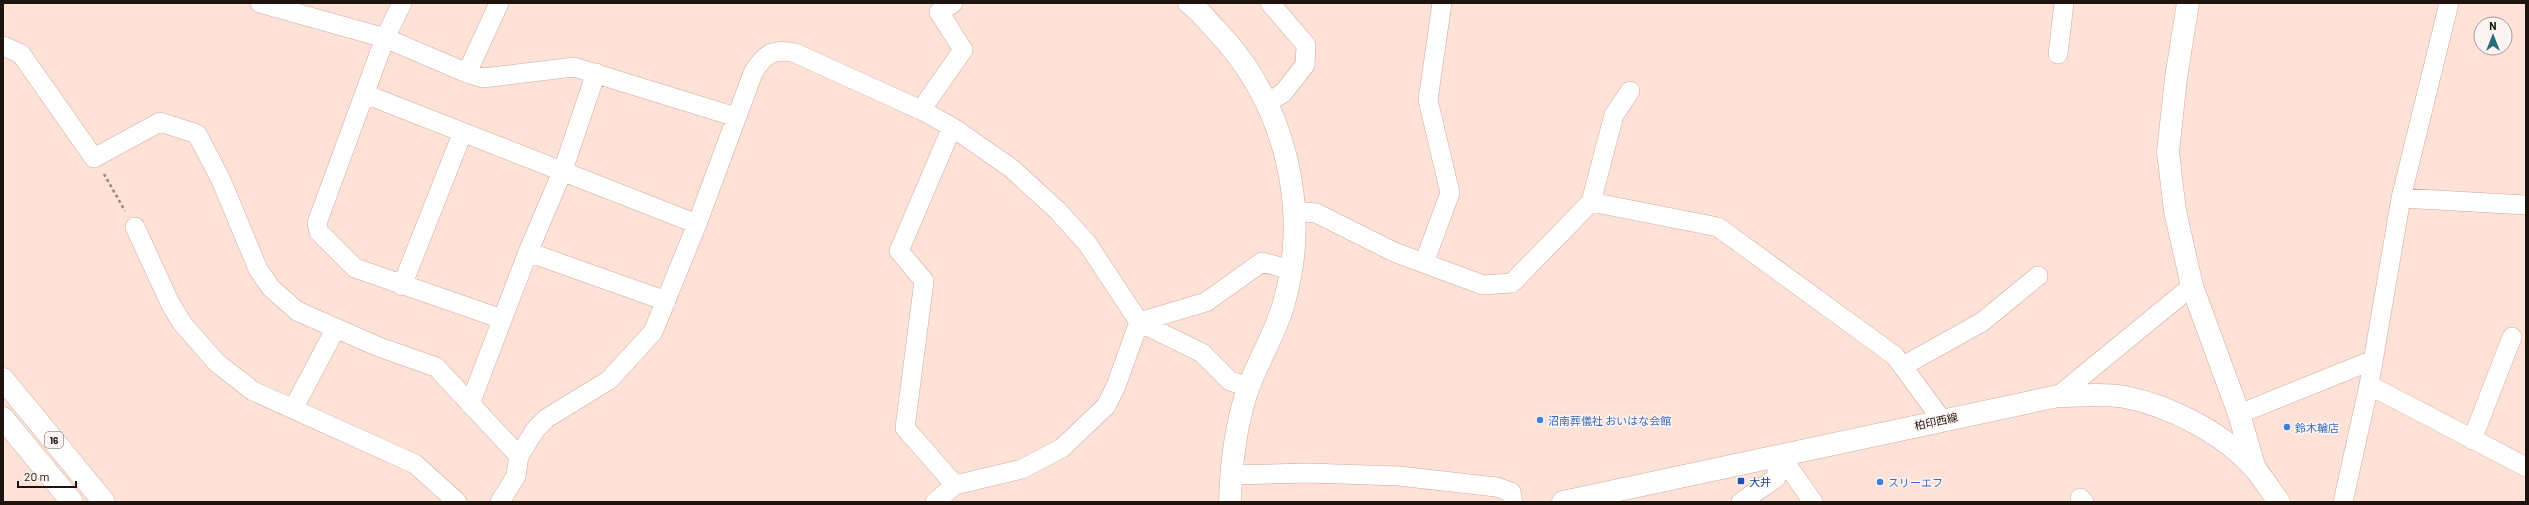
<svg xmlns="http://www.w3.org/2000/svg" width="2529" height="505" viewBox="0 0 2529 505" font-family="Barlow,'Noto Sans JP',sans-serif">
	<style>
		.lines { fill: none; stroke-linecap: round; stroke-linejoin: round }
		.minor-casing { stroke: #cba99c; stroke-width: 20 }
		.tertiary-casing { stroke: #cba99c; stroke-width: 23 }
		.secondary-casing { stroke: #cba99c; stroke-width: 23 }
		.trunk-casing { stroke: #cba99c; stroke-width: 23 }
		.path { stroke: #9a847c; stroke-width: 2.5; stroke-dasharray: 3 3; stroke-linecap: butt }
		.minor { stroke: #fff; stroke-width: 19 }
		.tertiary { stroke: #fff; stroke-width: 22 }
		.secondary { stroke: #fff; stroke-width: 22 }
		.trunk { stroke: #fff; stroke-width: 22 }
		.shop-dot { fill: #3f7fe0; stroke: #fcf4f2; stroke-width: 1.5 }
		.transit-dot { fill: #1a4fb4; stroke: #fcf4f2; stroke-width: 1.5 }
		.labels { text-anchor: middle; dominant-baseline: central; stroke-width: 3; stroke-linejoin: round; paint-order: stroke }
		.shield { fill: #fcf4f2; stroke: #615652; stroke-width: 1 }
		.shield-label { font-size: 10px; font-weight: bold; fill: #1f130e }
		.shop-label { font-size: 11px; fill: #366cbe; stroke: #fcf4f2; text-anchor: start }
		.street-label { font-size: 11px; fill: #1f130e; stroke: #fcf4f2 }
		.transit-label { font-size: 11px; fill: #164399; stroke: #fcf4f2; text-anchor: start }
	</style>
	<rect width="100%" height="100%" fill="#ffe2d7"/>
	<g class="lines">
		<!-- minor casing -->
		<g class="minor-casing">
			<path id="minor" d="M 260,3 L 385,38 L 467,73 L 483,78 L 574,67 L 736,117
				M 402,3 L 385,38 L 317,223 L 319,232 L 355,268 L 502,319
				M 3,46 L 21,54 L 94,158 L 160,122 L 197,134 L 221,180 L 258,269 L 271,288 L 297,311 L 379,347 L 436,367 L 519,456
				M 2058,54 L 2064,3
				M 467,73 L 499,3
				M 365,94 L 697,224
				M 1267,103 L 1283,93 L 1305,65 L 1306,45 L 1270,3
				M 921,110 L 963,50 L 939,12 L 953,3
				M 2401,198 L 2526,205
				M 1591,202 L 1614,115 L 1630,91
				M 1295,211 L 1316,213 L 1394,252 L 1483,285 L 1512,283 L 1591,202 L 1718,227 L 1895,356 L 1942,420
				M 135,227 L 170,303 L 182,323 L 217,363 L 253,391 L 415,464 L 457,502
				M 528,252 L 666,301
				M 1424,263 L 1450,193 L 1428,100 L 1442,3
				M 402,286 L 462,134
				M 1903,366 L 1982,322 L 2038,276
				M 2369,385 L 2526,467
				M 2058,396 L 2192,286
				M 470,404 L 528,252 L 563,170 L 596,73
				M 293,409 L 336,328
				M 2239,414 L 2373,360
				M 2472,440 L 2512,337
				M 1231,475 L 1308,473 L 1399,476 L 1496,487 L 1511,492 L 1513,502
				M 955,485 L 1022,469 L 1062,448 L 1106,406 L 1116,386 L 1139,322 L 1206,302 L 1262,262 L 1291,270
				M 2080,498 L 2084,502
				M 500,502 L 516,476 L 519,456 L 535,430 L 547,418 L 609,380 L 653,332 L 697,224 L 753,73 C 764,54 773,48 795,53 L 921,110 L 952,127 L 1011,168 L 1057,210 L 1087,243 L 1139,322 L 1202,353 L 1230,381 L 1249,387
				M 935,502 L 955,485 L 905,428 L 924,281 L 899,251 L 952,127
				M 1741,502 L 1776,478 L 1780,455 L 1813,502
				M 2343,502 L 2369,385 L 2401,198 L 2449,3"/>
		</g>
		<!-- tertiary casing -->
		<g class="tertiary-casing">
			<path id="tertiary" d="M 1189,3 C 1199,10 1207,20 1215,29 C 1285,101 1312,209 1283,306 C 1275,334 1259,359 1249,386 C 1236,422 1231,464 1230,502
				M 2188,3 L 2176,78 L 2168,152 L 2175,211 L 2192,286 L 2239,414 L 2255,469"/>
		</g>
		<!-- secondary casing -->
		<g class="secondary-casing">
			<path id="secondary" d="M 1563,502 L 2058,396 C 2080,396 2103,393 2125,397 C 2171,406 2225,434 2256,470 C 2264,480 2271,491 2279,502"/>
		</g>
		<!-- trunk casing -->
		<g class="trunk-casing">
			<path id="trunk" d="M 3,379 L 104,502
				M 3,418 L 72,502"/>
		</g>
		<!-- path -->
		<path class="path" d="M 104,174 L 125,211"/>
		<!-- minor -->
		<use href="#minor" class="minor"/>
		<!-- tertiary -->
		<use href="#tertiary" class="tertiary"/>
		<!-- secondary -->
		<use href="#secondary" class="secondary"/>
		<!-- trunk -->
		<use href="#trunk" class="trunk"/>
	</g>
	<!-- markers -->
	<g class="shop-dot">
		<circle cx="1540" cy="420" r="4"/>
		<circle cx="2287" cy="427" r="4"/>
		<circle cx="1880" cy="482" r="4"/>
	</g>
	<rect class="transit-dot" x="1737" y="477" width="8" height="8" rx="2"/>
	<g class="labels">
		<!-- shield labels -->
		<rect class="shield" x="45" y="432" width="18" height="16" rx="3"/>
		<g class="shield-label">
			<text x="54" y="440">16</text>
		</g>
		<!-- shop labels -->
		<g class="shop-label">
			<text x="1548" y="420">沼南葬儀社 おいはな会館</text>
			<text x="2295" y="427">鈴木輪店</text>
			<text x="1888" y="482">スリーエフ</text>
		</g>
		<!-- street labels -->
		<g class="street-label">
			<text transform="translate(1936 421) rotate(-12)">柏印西線</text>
		</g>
		<!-- transit labels -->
		<g class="transit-label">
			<text x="1749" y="481">大井</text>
		</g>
	</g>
	<!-- border -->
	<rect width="2529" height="505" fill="none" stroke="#1f130e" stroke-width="8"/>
	<!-- north arrow -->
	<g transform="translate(2493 36)"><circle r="19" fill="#fcf4f2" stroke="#a49a97"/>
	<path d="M0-3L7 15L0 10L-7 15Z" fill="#286d7c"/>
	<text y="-6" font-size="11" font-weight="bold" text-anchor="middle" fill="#1f130e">N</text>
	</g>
	<!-- scale -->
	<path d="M18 481v6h58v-6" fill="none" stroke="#1f130e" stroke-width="2"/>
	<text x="24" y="481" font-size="12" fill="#1f130e" stroke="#fcf4f2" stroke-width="3" paint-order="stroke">20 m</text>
</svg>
